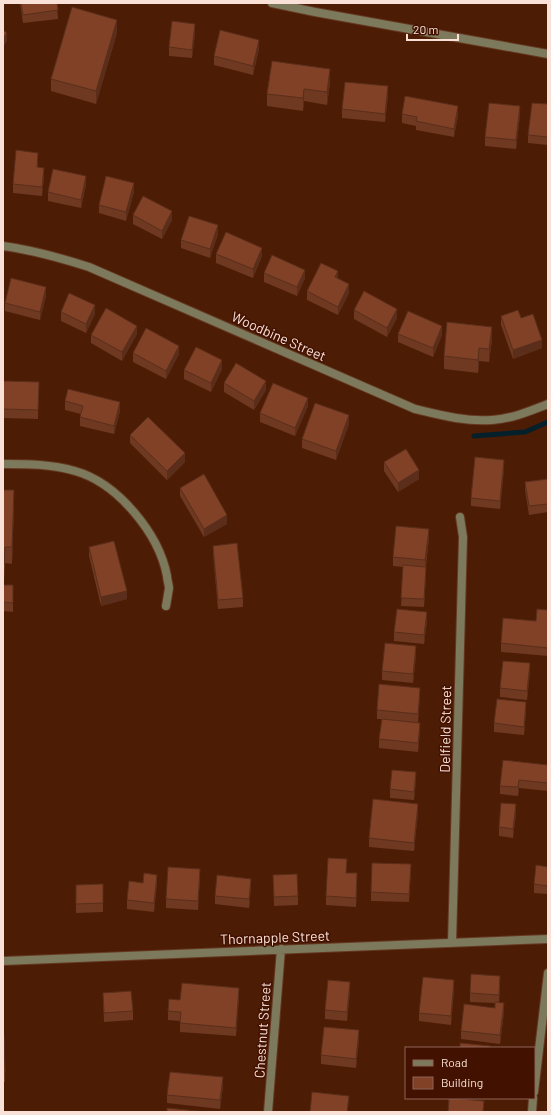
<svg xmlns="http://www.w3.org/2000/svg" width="551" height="1115" viewBox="0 0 551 1115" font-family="Barlow,sans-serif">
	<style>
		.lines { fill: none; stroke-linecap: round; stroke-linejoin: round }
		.stream { stroke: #04202a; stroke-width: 5 }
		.minor-casing { stroke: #653822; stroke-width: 10 }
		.minor { stroke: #7c795c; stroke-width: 8 }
		.wall { fill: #6e3821 }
		.shaded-wall { fill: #5a2e1b }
		.building { fill: #804126; stroke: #5a2e1b }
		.labels { text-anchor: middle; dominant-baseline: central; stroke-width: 3; stroke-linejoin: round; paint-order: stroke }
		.street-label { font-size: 14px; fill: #fae1d7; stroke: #421100 }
	</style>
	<rect width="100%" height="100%" fill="#4d1c04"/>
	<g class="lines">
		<!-- stream -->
		<path class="stream" d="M 474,436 L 525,432 L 548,422"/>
		<!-- minor casing -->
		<g class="minor-casing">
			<path id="minor" d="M 272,3 L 315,12 L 548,54
				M 3,246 C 33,250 61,258 89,267 L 415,409 C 440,415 466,422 492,420 C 511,419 530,411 548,404
				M 3,464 C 28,464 51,464 75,471 C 118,483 159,534 167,576 C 167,580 169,585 169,588 C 168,594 167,601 166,606
				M 452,943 L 463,537 L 460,517
				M 3,961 L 548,939
				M 534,1092 L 548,973
				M 268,1112 L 281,949
				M 532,1112 L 533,1098"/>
		</g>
		<!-- minor -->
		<use href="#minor" class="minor"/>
	</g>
	<!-- wall -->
	<path class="wall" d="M 20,3 L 57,3 L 58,19 L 23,23 Z
		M 117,33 L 96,104 L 51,91 L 51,79 Z
		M 195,33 L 192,58 L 169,56 L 169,47 Z
		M 259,49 L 253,75 L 214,65 L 214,56 Z
		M 330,82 L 327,105 L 304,101 L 303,111 L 267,106 L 267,94 Z
		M 388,95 L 385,122 L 342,118 L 342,109 Z
		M 548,104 L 548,145 L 528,143 L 528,135 Z
		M 402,114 L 458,115 L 454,137 L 416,130 L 416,126 L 402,123 Z
		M 520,115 L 516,149 L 485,146 L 485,137 Z
		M 38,161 L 38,167 L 44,177 L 42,196 L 13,193 L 13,184 Z
		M 86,185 L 81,208 L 48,201 L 48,192 Z
		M 134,192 L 126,221 L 99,213 L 99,205 Z
		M 133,215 L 172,220 L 162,239 L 133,224 Z
		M 218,234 L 210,258 L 181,248 L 181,240 Z
		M 216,254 L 262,256 L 253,278 L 216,263 Z
		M 264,273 L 305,278 L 297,296 L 264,282 Z
		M 338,279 L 349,293 L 338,315 L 307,300 L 307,291 Z
		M 46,296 L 40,320 L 5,311 L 5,303 Z
		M 354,310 L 397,318 L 387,337 L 354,319 Z
		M 61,312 L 95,314 L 86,333 L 61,321 Z
		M 501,316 L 521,318 L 542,348 L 513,359 L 501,325 Z
		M 137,334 L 122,361 L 91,343 L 91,335 Z
		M 398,334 L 442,335 L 433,357 L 398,342 Z
		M 492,340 L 489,362 L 479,361 L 478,373 L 444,369 L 444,356 Z
		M 133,353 L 179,354 L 166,379 L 133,362 Z
		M 222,369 L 211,392 L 184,379 L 184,370 Z
		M 3,381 L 39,382 L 38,419 L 3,418 Z
		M 224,383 L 266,390 L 254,410 L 224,392 Z
		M 65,401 L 120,411 L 114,434 L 80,426 L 80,417 L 81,414 L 65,410 Z
		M 308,406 L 295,436 L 260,422 L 260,413 Z
		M 349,424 L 336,460 L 302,448 L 302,439 Z
		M 130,435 L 185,462 L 167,480 L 130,443 Z
		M 384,462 L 419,479 L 398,492 L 384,471 Z
		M 504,469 L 500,509 L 471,506 L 471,498 Z
		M 548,479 L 548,512 L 529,515 L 525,490 L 525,482 Z
		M 180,488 L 227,524 L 204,537 L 180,496 Z
		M 3,490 L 14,506 L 12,564 L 5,563 L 4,581 L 3,581 Z
		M 429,538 L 426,567 L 426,575 L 424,607 L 401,606 L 403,567 L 393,566 L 393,557 Z
		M 213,546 L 243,598 L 243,607 L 218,609 L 213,554 Z
		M 89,547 L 127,599 L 101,606 L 89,556 Z
		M 3,585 L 13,585 L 13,612 L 3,611 Z
		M 548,610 L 548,656 L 501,652 L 501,643 L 536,621 Z
		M 427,621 L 424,644 L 394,641 L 394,632 Z
		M 416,655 L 413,683 L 382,680 L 382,671 Z
		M 530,672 L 527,700 L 500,697 L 500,688 Z
		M 420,697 L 418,722 L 420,731 L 418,752 L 379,748 L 379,739 L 382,719 L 377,719 L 377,710 Z
		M 526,711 L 524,735 L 494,732 L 494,723 Z
		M 548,765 L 548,791 L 519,788 L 518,796 L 500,794 L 500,786 Z
		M 416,781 L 414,800 L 390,798 L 390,789 Z
		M 418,812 L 414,851 L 369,847 L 369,838 Z
		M 516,813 L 513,838 L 499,836 L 499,827 Z
		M 548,867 L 548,894 L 534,893 L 534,884 Z
		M 346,873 L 357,882 L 356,907 L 326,905 L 326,896 Z
		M 411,873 L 409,902 L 371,901 L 371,892 Z
		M 273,875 L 298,896 L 298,905 L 274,906 Z
		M 200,877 L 198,910 L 166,908 L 166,899 Z
		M 143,883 L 157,883 L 154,912 L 127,909 L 127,900 Z
		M 103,884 L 103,912 L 76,913 L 76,885 Z
		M 251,887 L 249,908 L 215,904 L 215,896 Z
		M 500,984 L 499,1003 L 504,1012 L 500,1044 L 461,1039 L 461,1031 L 495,1008 L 495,1003 L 470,1002 L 470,993 Z
		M 454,989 L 451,1025 L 419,1021 L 419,1013 Z
		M 350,991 L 347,1021 L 325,1019 L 325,1010 Z
		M 103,993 L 133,1011 L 133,1020 L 104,1022 Z
		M 239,997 L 236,1036 L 180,1032 L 180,1021 L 168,1020 L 168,1011 L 180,1000 Z
		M 3,1035 L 5,1073 L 5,1082 L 3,1082 Z
		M 359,1039 L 356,1068 L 321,1064 L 321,1055 Z
		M 223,1086 L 220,1109 L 167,1103 L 167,1095 Z"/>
	<!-- shaded-wall -->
	<path class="shaded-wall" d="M 117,20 L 117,33 L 96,104 L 96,91 Z
		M 195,24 L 195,33 L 192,58 L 192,50 Z
		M 7,33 L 7,41 L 3,47 L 3,38 Z
		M 259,40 L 259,49 L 253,75 L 253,66 Z
		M 330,69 L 330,82 L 327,105 L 327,92 Z
		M 388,86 L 388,95 L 385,122 L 385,114 Z
		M 304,89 L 304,101 L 303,111 L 303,98 Z
		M 458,106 L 458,115 L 454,137 L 454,129 Z
		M 520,106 L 520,115 L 516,149 L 516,140 Z
		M 38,153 L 38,161 L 37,176 L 37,167 Z
		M 44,168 L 44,177 L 42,196 L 42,187 Z
		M 86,176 L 86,185 L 81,208 L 81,200 Z
		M 134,183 L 134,192 L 126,221 L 126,212 Z
		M 172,211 L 172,220 L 162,239 L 162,231 Z
		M 218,225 L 218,234 L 210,258 L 210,249 Z
		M 262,248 L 262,256 L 253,278 L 253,269 Z
		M 305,270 L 305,278 L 297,296 L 297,287 Z
		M 338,271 L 338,280 L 335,277 Z
		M 349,284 L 349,293 L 338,315 L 338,307 Z
		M 46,287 L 46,296 L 40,320 L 40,312 Z
		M 95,305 L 95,314 L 86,333 L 86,324 Z
		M 397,309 L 397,318 L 387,337 L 387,328 Z
		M 137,326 L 137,334 L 122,361 L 122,352 Z
		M 442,326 L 442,335 L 433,357 L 433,348 Z
		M 492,327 L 492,340 L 489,362 L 489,349 Z
		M 542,340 L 542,348 L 513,359 L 513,350 Z
		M 179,346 L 179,354 L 166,379 L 166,371 Z
		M 479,348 L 479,361 L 478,373 L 478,360 Z
		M 222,360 L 222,369 L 211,392 L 211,383 Z
		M 266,381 L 266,390 L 254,410 L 254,401 Z
		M 308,398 L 308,406 L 295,436 L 295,428 Z
		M 120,402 L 120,411 L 114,434 L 114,426 Z
		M 349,415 L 349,424 L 336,460 L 336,451 Z
		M 185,453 L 185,462 L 167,480 L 167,471 Z
		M 504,460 L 504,469 L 500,509 L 500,501 Z
		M 419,470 L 419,479 L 398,492 L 398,483 Z
		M 14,490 L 14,506 L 12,564 L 12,547 Z
		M 227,515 L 227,524 L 204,537 L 204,529 Z
		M 429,529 L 429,538 L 425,569 L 425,560 Z
		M 426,567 L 426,575 L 424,607 L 424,599 Z
		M 127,591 L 127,599 L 101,606 L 101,597 Z
		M 427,612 L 427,621 L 424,644 L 424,635 Z
		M 416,646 L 416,655 L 413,683 L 413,674 Z
		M 530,663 L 530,672 L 527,700 L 527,691 Z
		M 420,688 L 420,697 L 418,723 L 418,714 Z
		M 526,702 L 526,711 L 524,735 L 524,727 Z
		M 420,723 L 420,731 L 418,752 L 418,743 Z
		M 416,772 L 416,781 L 414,800 L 414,792 Z
		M 519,780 L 519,788 L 518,796 L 518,787 Z
		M 418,804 L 418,812 L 414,851 L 414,843 Z
		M 516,804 L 516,813 L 513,838 L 513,829 Z
		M 200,869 L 200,877 L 198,910 L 198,901 Z
		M 357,873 L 357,882 L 356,907 L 356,898 Z
		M 157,875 L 157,883 L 154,912 L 154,903 Z
		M 251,879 L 251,887 L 249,908 L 249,899 Z
		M 454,980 L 454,989 L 451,1025 L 451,1016 Z
		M 350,982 L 350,991 L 347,1021 L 347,1012 Z
		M 239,988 L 239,997 L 236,1036 L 236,1028 Z
		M 504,1003 L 504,1012 L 500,1044 L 500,1035 Z
		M 359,1030 L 359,1039 L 356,1068 L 356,1059 Z
		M 223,1077 L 223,1086 L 220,1109 L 220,1100 Z
		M 349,1096 L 348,1112 L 347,1112 Z"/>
	<!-- building -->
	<path class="building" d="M 21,3 L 57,3 L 58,10 L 23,15 Z
		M 72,7 L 117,20 L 96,91 L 51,79 Z
		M 172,21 L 195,24 L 192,50 L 169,47 Z
		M 3,30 L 7,33 L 3,38 Z
		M 220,30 L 259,40 L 253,66 L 214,56 Z
		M 272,61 L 330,69 L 327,92 L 304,89 L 303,98 L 267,94 Z
		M 345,82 L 388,86 L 385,114 L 342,109 Z
		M 405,96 L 458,106 L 454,129 L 416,121 L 417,117 L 402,114 Z
		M 489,103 L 520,106 L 516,140 L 485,137 Z
		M 532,103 L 548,104 L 548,137 L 528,135 Z
		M 16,150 L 38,153 L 37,167 L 44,168 L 42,187 L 13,184 Z
		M 53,169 L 86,176 L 81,200 L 48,192 Z
		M 106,176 L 134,183 L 126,212 L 99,205 Z
		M 143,196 L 172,211 L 162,231 L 133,215 Z
		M 189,216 L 218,225 L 210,249 L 181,240 Z
		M 226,232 L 262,248 L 253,269 L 216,254 Z
		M 272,255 L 305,270 L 297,287 L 264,273 Z
		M 321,263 L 338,271 L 335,277 L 349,284 L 338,307 L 307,291 Z
		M 11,278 L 46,287 L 40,312 L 5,303 Z
		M 364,291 L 397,309 L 387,328 L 354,310 Z
		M 69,293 L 95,305 L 86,324 L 61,312 Z
		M 106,308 L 137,326 L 122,352 L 91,335 Z
		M 518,310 L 521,318 L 533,314 L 542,340 L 513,350 L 501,316 Z
		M 408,311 L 442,326 L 433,348 L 398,334 Z
		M 447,322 L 492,327 L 489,349 L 479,348 L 478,360 L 444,356 Z
		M 146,328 L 179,346 L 166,371 L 133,353 Z
		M 196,347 L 222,360 L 211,383 L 184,370 Z
		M 236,363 L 266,381 L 254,401 L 224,383 Z
		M 3,381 L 39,382 L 38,410 L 3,409 Z
		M 273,383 L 308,398 L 295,428 L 260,413 Z
		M 68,389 L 120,402 L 114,426 L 80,417 L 83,406 L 65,401 Z
		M 315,403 L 349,415 L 336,451 L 302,439 Z
		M 148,417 L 185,453 L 167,471 L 130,435 Z
		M 406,449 L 419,470 L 398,483 L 384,462 Z
		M 475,457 L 504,460 L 500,501 L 471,498 Z
		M 204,474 L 227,515 L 204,529 L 180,488 Z
		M 548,479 L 548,504 L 529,506 L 525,482 Z
		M 3,490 L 14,490 L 12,547 L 5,547 L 4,565 L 3,565 Z
		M 396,526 L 429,529 L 425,560 L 393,557 Z
		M 114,541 L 127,591 L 101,597 L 89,547 Z
		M 237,543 L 243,598 L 218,600 L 213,546 Z
		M 403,565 L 426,567 L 424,599 L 401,598 Z
		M 3,585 L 13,585 L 13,603 L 3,602 Z
		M 397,609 L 427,612 L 424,635 L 394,632 Z
		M 537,609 L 548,610 L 548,648 L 501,643 L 503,618 L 536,621 Z
		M 385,643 L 416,646 L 413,674 L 382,671 Z
		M 503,661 L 530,663 L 527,691 L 500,688 Z
		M 379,684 L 420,688 L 418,714 L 377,710 Z
		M 497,699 L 526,702 L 524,727 L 494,723 Z
		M 382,719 L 420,723 L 418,743 L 379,739 Z
		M 503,760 L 548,765 L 548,783 L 519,780 L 518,787 L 500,786 Z
		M 392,770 L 416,772 L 414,792 L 390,789 Z
		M 373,799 L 418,804 L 414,843 L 369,838 Z
		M 501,803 L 516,804 L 513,829 L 499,827 Z
		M 328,858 L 347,859 L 346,873 L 357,873 L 356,898 L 326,896 Z
		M 372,863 L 411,864 L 409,894 L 371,892 Z
		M 536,865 L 548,867 L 548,886 L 534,884 Z
		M 168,867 L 200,869 L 198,901 L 166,899 Z
		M 144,873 L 157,875 L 154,903 L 127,900 L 129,881 L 143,883 Z
		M 297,874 L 298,896 L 274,897 L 273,875 Z
		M 217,875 L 251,879 L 249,899 L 215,896 Z
		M 103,884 L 103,903 L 76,904 L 76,885 Z
		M 471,974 L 500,976 L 499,995 L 470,993 Z
		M 423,977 L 454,980 L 451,1016 L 419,1013 Z
		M 328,980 L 350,982 L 347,1012 L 325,1010 Z
		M 182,983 L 239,988 L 236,1028 L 180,1023 L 181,1012 L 168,1011 L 169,999 L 180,1000 Z
		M 131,991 L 133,1011 L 104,1013 L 103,993 Z
		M 495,1002 L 504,1003 L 500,1035 L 461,1031 L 464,1004 L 495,1008 Z
		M 324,1027 L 359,1030 L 356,1059 L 321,1055 Z
		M 3,1035 L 4,1035 L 5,1073 L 3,1073 Z
		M 460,1043 L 490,1046 L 490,1048 L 460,1048 Z
		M 170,1072 L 223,1077 L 220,1100 L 167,1095 Z
		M 312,1092 L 349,1096 L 347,1112 L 310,1112 Z
		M 449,1098 L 484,1101 L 483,1112 L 448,1112 Z
		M 167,1108 L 207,1112 L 167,1112 Z"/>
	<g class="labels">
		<!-- street labels -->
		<g class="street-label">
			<text transform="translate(279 336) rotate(24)">Woodbine Street</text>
			<text transform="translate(445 729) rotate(-89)">Delfield Street</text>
			<text transform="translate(275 937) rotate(-2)">Thornapple Street</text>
			<text transform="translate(262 1030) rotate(-86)">Chestnut Street</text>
		</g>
	</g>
	<!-- border -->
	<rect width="551" height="1115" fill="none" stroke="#fae1d7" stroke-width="8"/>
	<!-- legend -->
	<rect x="405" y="1047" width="130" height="52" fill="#421100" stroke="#8c6456"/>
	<rect x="413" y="1060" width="20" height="6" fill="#7c795c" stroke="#8c6456"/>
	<text x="441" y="1067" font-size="12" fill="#fae1d7">Road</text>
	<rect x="413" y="1077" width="20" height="12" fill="#804126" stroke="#8c6456"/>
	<text x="441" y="1087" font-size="12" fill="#fae1d7">Building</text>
	<!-- scale -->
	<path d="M407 34v6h51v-6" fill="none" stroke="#fae1d7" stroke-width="2"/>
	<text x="413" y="34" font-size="12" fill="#fae1d7" stroke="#421100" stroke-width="3" paint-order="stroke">20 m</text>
</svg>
